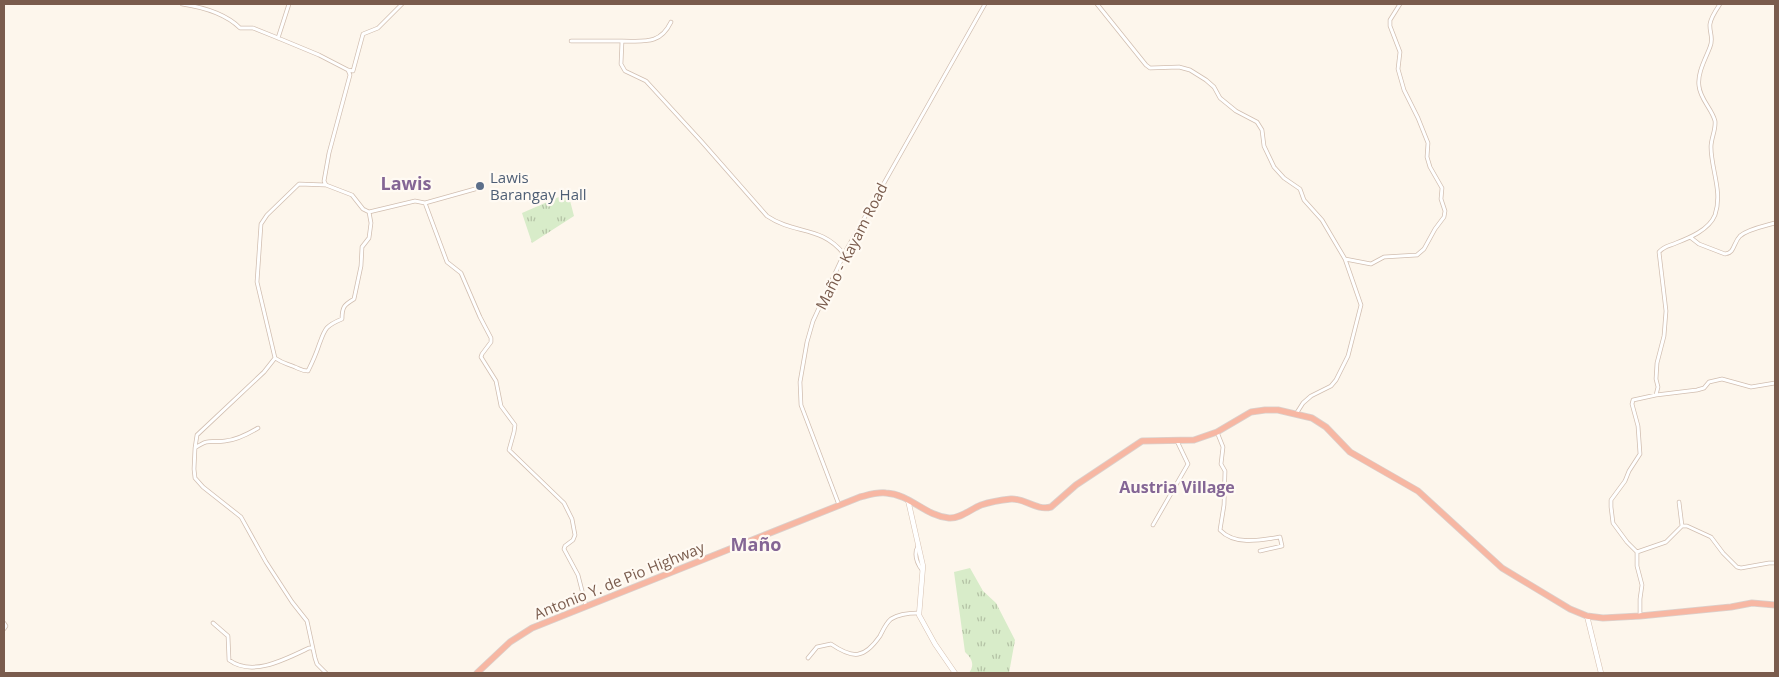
<svg xmlns="http://www.w3.org/2000/svg" width="1779" height="677" viewBox="0 0 1779 677" font-family="'Open Sans',sans-serif">
	<style>
		.grass { fill: url(#grass-tufts) }
		.lines { fill: none; stroke-linecap: round; stroke-linejoin: round }
		.street-casing { stroke: #d1beb0; stroke-width: 4.5 }
		.secondary-casing { stroke: #d6c0b0; stroke-width: 5.5 }
		.highway-casing { stroke: #dad1cd; stroke-width: 7 }
		.street { stroke: #fff; stroke-width: 3 }
		.secondary { stroke: #fff; stroke-width: 4.5 }
		.highway { stroke: #f7b7a3; stroke-width: 5.5 }
		.service-dot { fill: #5c6f8a; stroke: #fffaf3; stroke-width: 2 }
		.labels { text-anchor: middle; dominant-baseline: central; stroke-width: 4.5; stroke-linejoin: round; paint-order: stroke }
		.service-label { font-size: 15px; fill: #4e5e75; stroke: #fffaf3; text-anchor: start }
		.street-label { font-size: 15px; fill: #7a5c4d; stroke: #fffaf3 }
		.neighbourhood-label { font-size: 16px; font-weight: bold; fill: #846695; stroke: #fffaf3 }
		.quarter-label { font-size: 18px; font-weight: bold; fill: #846695; stroke: #fffaf3 }
	</style>
	<defs>
		<pattern id="grass-tufts" width="24" height="20" patternUnits="userSpaceOnUse" patternTransform="scale(1.25)"><rect width="24" height="20" fill="#d8ecc9"/><path d="M3 7l-1-3M5 7V3M7 7l1-3M15 17l-1-3M17 17v-4M19 17l1-3" fill="none" stroke="#b4c2a5"/></pattern>
	</defs>
	<rect width="100%" height="100%" fill="#fdf6ec"/>
	<!-- grass -->
	<path class="grass" d="M 568,193 L 574,216 L 532,243 L 522,213 Z
		M 970,568 L 983,591 L 996,603 L 1015,640 L 1009,673 L 969,673 C 975,665 972,658 965,652 L 954,572 Z"/>
	<g class="lines">
		<!-- street casing -->
		<g class="street-casing">
			<path id="street" d="M 182,4 C 202,7 225,13 240,28 L 253,28 L 278,38 L 319,55 L 348,70 L 350,75 L 329,153 L 324,181 L 326,185 L 352,195 L 363,209 L 369,212 L 415,201 L 425,203 L 447,262 L 461,273 L 480,317 L 491,338 L 491,342 L 482,354 L 481,357 L 496,381 L 501,406 L 515,425 L 514,432 L 509,450 L 564,503 L 572,519 L 575,535 L 573,540 L 565,546 L 564,549 L 578,575 L 586,606
				M 1097,4 L 1146,65 L 1150,68 L 1179,67 L 1190,70 L 1206,80 L 1214,87 L 1220,98 L 1236,111 L 1257,122 L 1262,130 L 1264,146 L 1274,167 L 1284,178 L 1300,189 L 1304,200 L 1322,220 L 1345,259 L 1361,305 L 1348,356 L 1336,380 L 1331,386 L 1311,396 L 1303,403 L 1296,414
				M 671,22 C 660,45 644,41 622,41 L 621,64 L 625,71 L 646,81 L 702,142 L 767,216 C 795,235 821,225 844,254
				M 278,38 L 289,4
				M 571,41 L 622,41
				M 348,70 L 353,71 L 363,34 L 378,28 L 402,4
				M 425,203 L 475,189
				M 1690,237 L 1699,244 L 1725,254 C 1735,253 1733,243 1740,236 C 1748,229 1765,226 1775,223
				M 1345,259 L 1371,264 L 1384,257 L 1417,255 L 1424,249 L 1435,229 L 1444,217 L 1445,211 L 1441,199 L 1442,188 L 1430,167 L 1427,157 L 1428,143 L 1418,118 L 1404,90 L 1398,69 L 1400,52 L 1390,26 L 1390,20 L 1400,4
				M 275,358 C 284,364 286,363 295,367 C 300,369 302,371 308,371 C 312,363 316,354 319,345 C 325,329 325,326 342,319 C 342,307 344,305 354,299 L 361,266 L 362,247 L 369,238 L 371,223 L 369,212
				M 1656,395 L 1658,387 L 1656,379 L 1657,363 L 1664,336 L 1666,311 L 1659,252 C 1664,246 1669,246 1676,243 C 1689,238 1709,230 1715,215 C 1723,192 1711,169 1711,147 C 1711,138 1716,130 1715,121 C 1712,109 1700,99 1699,86 C 1697,73 1706,58 1710,47 C 1714,38 1709,32 1710,24 C 1711,17 1716,10 1720,4
				M 258,428 C 248,434 237,440 225,441 C 209,443 210,438 195,448 L 194,469 L 195,478 L 203,487 L 241,517 L 266,562 L 292,602 L 307,621 L 315,658 L 317,664 L 326,673
				M 1217,432 L 1223,447 L 1221,464 L 1225,471 L 1224,505 L 1220,530 C 1235,546 1262,540 1280,537 L 1282,546 L 1260,551
				M 195,448 L 197,435 L 264,372 L 275,358 L 257,282 L 261,224 L 267,215 L 299,184 L 326,185
				M 1679,502 L 1682,526
				M 839,505 L 801,405 L 800,382 L 807,342 L 813,321 L 844,254 L 985,4
				M 1153,525 L 1188,464 L 1177,441
				M 918,546 C 913,555 917,563 922,570
				M 1637,552 L 1666,542 L 1682,526 L 1687,526 L 1711,537 L 1723,553 L 1737,567 L 1741,568 L 1769,563 L 1775,563
				M 1640,616 L 1640,599 L 1642,585 L 1637,566 L 1637,552 L 1627,542 L 1613,523 L 1611,507 L 1611,500 L 1625,481 L 1629,471 L 1640,454 L 1638,426 L 1632,404 L 1633,400 L 1656,395 L 1697,390 L 1704,388 L 1709,382 L 1722,379 L 1751,387 L 1775,383
				M 4,623 L 6,626 L 4,629
				M 213,623 L 228,636 L 229,660 C 252,677 284,660 309,648 L 312,648
				M 808,658 L 817,647 L 831,644 C 853,659 864,659 880,636 C 883,630 886,623 891,619 C 899,614 909,613 918,613"/>
		</g>
		<!-- secondary casing -->
		<g class="secondary-casing">
			<path id="secondary" d="M 908,500 L 923,566 L 919,615 L 935,644 L 955,673
				M 1587,616 L 1601,673"/>
		</g>
		<!-- highway casing -->
		<g class="highway-casing">
			<path id="highway" d="M 477,673 L 510,642 L 532,628 L 860,497 C 868,495 877,492 886,493 C 910,494 925,516 949,518 C 960,519 971,509 981,505 C 990,502 1001,500 1011,499 C 1025,498 1036,511 1051,507 L 1076,485 L 1142,441 L 1194,440 L 1217,432 L 1251,412 L 1265,410 L 1278,410 L 1312,418 L 1326,427 L 1350,452 L 1418,491 L 1502,568 L 1570,609 L 1587,616 L 1603,618 L 1640,616 L 1731,607 L 1752,603 L 1775,605"/>
		</g>
		<!-- street -->
		<use href="#street" class="street"/>
		<!-- secondary -->
		<use href="#secondary" class="secondary"/>
		<!-- highway -->
		<use href="#highway" class="highway"/>
	</g>
	<!-- markers -->
	<circle class="service-dot" cx="480" cy="186" r="5"/>
	<g class="labels">
		<!-- service labels -->
		<g class="service-label">
			<text x="490" y="177">Lawis<tspan x="490" dy="17">Barangay Hall</tspan></text>
		</g>
		<!-- street labels -->
		<g class="street-label">
			<text transform="translate(851 246) rotate(-63)">Maño - Kayam Road</text>
			<text transform="translate(619 580) rotate(-22)">Antonio Y. de Pio Highway</text>
		</g>
		<!-- neighbourhood labels -->
		<g class="neighbourhood-label">
			<text x="1177" y="487">Austria Village</text>
		</g>
		<!-- quarter labels -->
		<g class="quarter-label">
			<text x="406" y="183">Lawis</text>
			<text x="756" y="544">Maño</text>
		</g>
	</g>
	<!-- border -->
	<rect width="1779" height="677" fill="none" stroke="#7a5c4d" stroke-width="10"/>
</svg>
